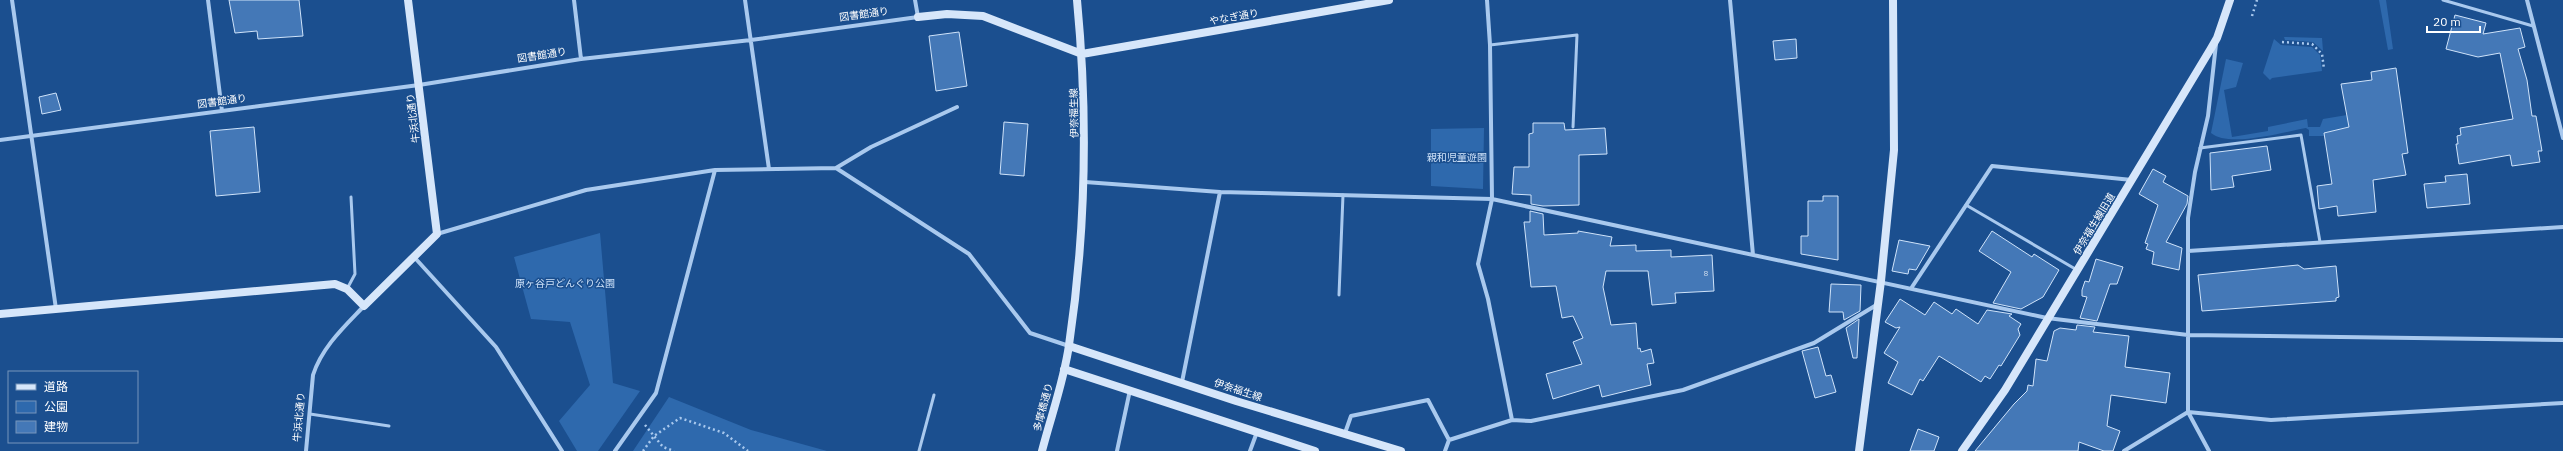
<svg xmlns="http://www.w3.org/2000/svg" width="2563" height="451" viewBox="0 0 2563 451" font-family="'IBM Plex Sans','Noto Sans JP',sans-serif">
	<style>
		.green { fill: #2e69ad }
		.building { fill: #4478b7; stroke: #cfe3fa }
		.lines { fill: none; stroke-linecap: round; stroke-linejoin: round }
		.path { stroke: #a9c9ee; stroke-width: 2.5; stroke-dasharray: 2 3; stroke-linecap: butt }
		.lane { stroke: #a9c9ee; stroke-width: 3 }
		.street { stroke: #a9c9ee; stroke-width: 4 }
		.secondary { stroke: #d6e6fa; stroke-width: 8 }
		.labels { text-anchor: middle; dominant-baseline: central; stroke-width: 3; stroke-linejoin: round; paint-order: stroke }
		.number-label { font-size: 8px; fill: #d0dded }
		.street-label { font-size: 10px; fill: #fff; stroke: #1b4f8f }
		.park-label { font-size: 10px; fill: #cfe3fa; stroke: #1b4f8f }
	</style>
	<rect width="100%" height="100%" fill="#1b4f8f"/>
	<!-- green -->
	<path class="green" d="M 2379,0 L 2386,0 L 2393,49 L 2388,50 Z
		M 2284,37 L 2322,38 L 2323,51 L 2313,42 L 2285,40 Z
		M 2274,39 L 2281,45 L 2312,47 L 2320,55 L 2322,71 L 2272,78 L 2270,80 L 2263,73 Z
		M 2226,59 L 2243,63 L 2236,87 L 2224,90 L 2232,137 L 2268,131 L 2268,127 L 2307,119 L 2308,127 L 2320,127 L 2323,119 L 2347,115 L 2349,127 L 2324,133 L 2324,136 L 2309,136 L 2309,130 L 2306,128 C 2283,132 2229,148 2211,133 Z
		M 1484,128 L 1483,189 L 1431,186 L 1431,129 Z
		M 600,233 L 613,383 L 640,391 L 598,451 L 577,451 L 559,421 L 590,385 L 570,322 L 531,319 L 514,257 Z
		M 669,397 L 751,430 L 827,451 L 633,451 Z"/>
	<!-- building -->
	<path class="building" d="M 229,0 L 299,0 L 303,36 L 258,39 L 257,31 L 235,33 Z
		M 2455,15 L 2486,23 L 2483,34 L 2520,28 L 2525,47 L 2518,49 L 2527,80 L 2532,116 L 2536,116 L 2542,151 L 2538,151 L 2540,162 L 2512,166 L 2510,155 L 2459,164 L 2456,144 L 2458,144 L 2457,136 L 2461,135 L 2460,128 L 2513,119 L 2500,53 L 2478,57 L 2446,49 Z
		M 959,32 L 967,86 L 936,91 L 929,36 Z
		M 1796,39 L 1797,58 L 1775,60 L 1773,41 Z
		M 2396,68 L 2408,153 L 2402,154 L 2406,175 L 2373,180 L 2376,212 L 2338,216 L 2337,206 L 2319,209 L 2317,186 L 2332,184 L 2324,133 L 2349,127 L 2341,84 L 2372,80 L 2371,72 Z
		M 56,93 L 61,110 L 42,114 L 39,97 Z
		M 1004,122 L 1028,124 L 1024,176 L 1000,174 Z
		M 1533,123 L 1564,123 L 1565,130 L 1605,128 L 1607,154 L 1579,155 L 1579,205 L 1543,206 L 1531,204 L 1531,195 L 1512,194 L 1514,167 L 1529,167 L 1529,134 L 1533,133 Z
		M 254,127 L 260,192 L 216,196 L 210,131 Z
		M 2267,146 L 2271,170 L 2232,176 L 2234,187 L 2211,190 L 2210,153 Z
		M 2153,169 L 2166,176 L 2163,182 L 2188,196 L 2187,204 L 2166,242 L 2182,248 L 2179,270 L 2152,264 L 2154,252 L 2146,249 L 2148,244 L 2145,243 L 2158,205 L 2139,194 Z
		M 2467,174 L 2470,204 L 2427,208 L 2424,184 L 2446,182 L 2445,176 Z
		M 1823,196 L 1838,196 L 1838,260 L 1801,254 L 1801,236 L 1808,236 L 1808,201 L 1823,201 Z
		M 1530,211 L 1543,214 L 1544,235 L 1578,233 L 1578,231 L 1612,237 L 1610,246 L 1636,245 L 1636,251 L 1671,250 L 1671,257 L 1712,255 L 1714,291 L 1675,293 L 1676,303 L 1652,305 L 1648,271 L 1606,271 L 1603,287 L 1611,325 L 1636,323 L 1638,349 L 1640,348 L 1641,352 L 1651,349 L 1654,363 L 1647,364 L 1651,385 L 1602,397 L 1599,385 L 1553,399 L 1546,374 L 1582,364 L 1573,342 L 1583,338 L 1573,316 L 1562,318 L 1556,286 L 1531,287 L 1524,222 L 1530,222 Z
		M 1992,231 L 2032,257 L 2034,254 L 2059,270 L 2043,297 L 2021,309 L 1993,303 L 2011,272 L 1979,251 Z
		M 1899,240 L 1930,246 L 1916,270 L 1909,269 L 1908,274 L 1892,271 Z
		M 2096,259 L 2123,267 L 2117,284 L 2110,284 L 2097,321 L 2080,318 L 2087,297 L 2082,296 L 2082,290 L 2085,281 L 2089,282 Z
		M 2298,265 L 2304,269 L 2336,266 L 2339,297 L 2336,298 L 2336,301 L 2202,311 L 2198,275 Z
		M 1831,284 L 1861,285 L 1860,311 L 1844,320 L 1843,312 L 1829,312 Z
		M 1900,299 L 1925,315 L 1934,302 L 1952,314 L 1956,309 L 1978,324 L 1987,310 L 2012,314 L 2009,316 L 2021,324 L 2018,329 L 2020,335 L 2001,366 L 1999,365 L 1990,379 L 1985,376 L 1981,382 L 1939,356 L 1923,381 L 1920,379 L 1912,395 L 1888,383 L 1898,362 L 1884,353 L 1900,327 L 1896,328 L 1885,322 Z
		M 1859,319 L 1857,358 L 1853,358 L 1846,328 Z
		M 2077,325 L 2095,327 L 2093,332 L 2129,336 L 2125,367 L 2170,373 L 2166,403 L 2111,395 L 2107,426 L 2120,431 L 2113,451 L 2104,451 L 2079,442 L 2078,451 L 1975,451 L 2014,404 L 2027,391 L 2028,385 L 2033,386 L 2036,359 L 2047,361 L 2054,331 L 2060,328 L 2076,330 Z
		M 1818,347 L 1826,376 L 1831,375 L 1836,392 L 1815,398 L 1802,351 Z
		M 1918,429 L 1939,437 L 1934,451 L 1910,451 Z"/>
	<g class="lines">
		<!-- path -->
		<path class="path" d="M 2252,16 L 2257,0
			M 2282,42 L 2312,44 L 2322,54 L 2324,69
			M 645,425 L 663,447 L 674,451
			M 643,451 L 654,436 L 680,418 L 724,433 L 748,451"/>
		<!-- lane -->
		<path class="lane" d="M 2443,0 L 2533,26
			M 1490,45 L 1577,35 L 1573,127
			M 2200,148 L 2301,135 L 2320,242
			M 1966,205 L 2077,270
			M 347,289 L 355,274 L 351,197
			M 1339,295 L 1343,195
			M 310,414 L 389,426
			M 919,451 L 934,395"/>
		<!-- street -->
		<path class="street" d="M 12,0 L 56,309
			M 208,0 L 222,111
			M 574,0 L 581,59
			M 745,0 L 769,169
			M 1487,0 L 1490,45 L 1492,199 L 1478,264 L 1488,299 L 1512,420
			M 1730,0 L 1753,255
			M 2527,0 L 2563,138
			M 0,140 L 419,85 L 581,59 L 751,40 L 918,17 L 915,0
			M 836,168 L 969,254 L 1030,333 L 1069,346
			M 1085,182 L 1220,192 L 1492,199 L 2047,318 L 2188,335 L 2563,340
			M 437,234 L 586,190 L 715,170 L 836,168 L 871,147 L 957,107
			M 2188,251 L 2188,218 L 2195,172 L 2208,116 L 2216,44
			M 415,258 L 496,347 L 562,451
			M 1912,287 L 1992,166 L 2132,180
			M 1182,382 L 1220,192
			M 1345,433 L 1351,416 L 1428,400 L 1449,440 L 1445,451
			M 1449,440 L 1512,420 L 1531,421 L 1683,390 L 1814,343 L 1878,304
			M 306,451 L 313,375 C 322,347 344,327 364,306
			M 615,451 L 656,393 L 715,170
			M 1117,451 L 1130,390
			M 1250,451 L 1257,432
			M 2124,451 L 2188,412 L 2271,420 L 2563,403
			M 2209,451 L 2188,412 L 2188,251 L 2563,227"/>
		<!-- secondary -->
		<path class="secondary" d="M 918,17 L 947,14 L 983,16 L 1082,54 L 1389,0
			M 0,314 L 335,284 L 347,289 L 364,306 L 437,234 L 408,0
			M 1069,346 L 1236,401 L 1401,451
			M 1064,369 L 1315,451
			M 1042,451 C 1051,416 1064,381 1069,345 C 1086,231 1088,115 1077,0
			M 1859,451 L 1881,281 L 1894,150 L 1893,0
			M 1962,451 L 2005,390 L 2210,50 L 2217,38 L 2230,0"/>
	</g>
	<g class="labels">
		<!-- number labels -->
		<g class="number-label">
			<text x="1706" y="273">8</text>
		</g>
		<!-- street labels -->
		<g class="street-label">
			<text transform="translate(864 14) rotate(-8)">図書館通り</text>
			<text transform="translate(1234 17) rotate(-10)">やなぎ通り</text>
			<text transform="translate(542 55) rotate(-9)">図書館通り</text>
			<text transform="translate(222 101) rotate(-8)">図書館通り</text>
			<text transform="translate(1074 113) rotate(-91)">伊奈福生線</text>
			<text transform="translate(413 118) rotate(-97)">牛浜北通り</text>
			<text transform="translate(2094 224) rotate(-59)">伊奈福生線旧道</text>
			<text transform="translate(1238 390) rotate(18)">伊奈福生線</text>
			<text transform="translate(1043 407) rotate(-75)">多摩橋通り</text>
			<text transform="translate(299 417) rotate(-85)">牛浜北通り</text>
		</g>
		<!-- park labels -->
		<g class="park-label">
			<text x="1457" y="157">親和児童遊園</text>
			<text x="565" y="283">原ヶ谷戸どんぐり公園</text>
		</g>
	</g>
	<!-- legend -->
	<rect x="8" y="371" width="130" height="72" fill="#1b4f8f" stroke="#7695bc"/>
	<rect x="16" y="384" width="20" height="6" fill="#d6e6fa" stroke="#7695bc"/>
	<text x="44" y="391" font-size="12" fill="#ffffff">道路</text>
	<rect x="16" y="401" width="20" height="12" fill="#2e69ad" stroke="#7695bc"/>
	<text x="44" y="411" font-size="12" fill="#ffffff">公園</text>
	<rect x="16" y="421" width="20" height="12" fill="#4478b7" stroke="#7695bc"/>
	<text x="44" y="431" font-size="12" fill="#ffffff">建物</text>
	<!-- scale -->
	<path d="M2427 26v6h53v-6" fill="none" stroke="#ffffff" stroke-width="2"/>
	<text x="2433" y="26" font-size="12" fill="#ffffff" stroke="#1b4f8f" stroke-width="3" paint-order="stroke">20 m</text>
</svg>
